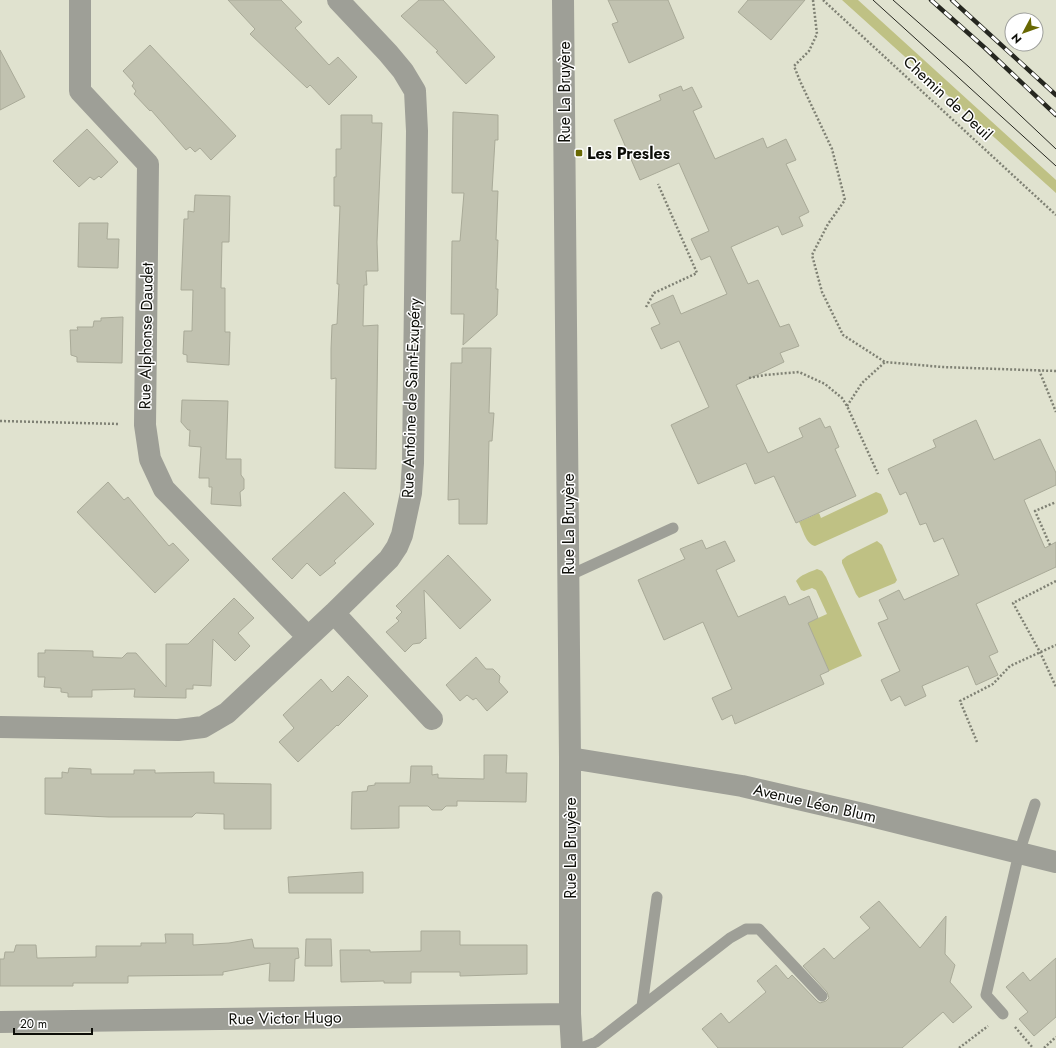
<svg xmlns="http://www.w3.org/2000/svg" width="1056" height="1048" viewBox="0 0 1056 1048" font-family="Jost,sans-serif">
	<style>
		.green { fill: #bfc184 }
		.building { fill: #c1c2b0; stroke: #a9aa98 }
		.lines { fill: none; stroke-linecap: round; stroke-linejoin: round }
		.path { stroke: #7f8174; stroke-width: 2.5; stroke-dasharray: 2 2; stroke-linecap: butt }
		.lane { stroke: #9e9f97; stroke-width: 11 }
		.street { stroke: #9e9f97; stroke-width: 22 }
		.tram { stroke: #262720; stroke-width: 1 }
		.rail-casing { stroke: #262720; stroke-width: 4.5 }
		.rail { stroke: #fff; stroke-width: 3; stroke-dasharray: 9; stroke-linecap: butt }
		.poi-dot { fill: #686802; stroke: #fff; stroke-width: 1.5 }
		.labels { text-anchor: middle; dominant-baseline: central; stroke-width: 3; stroke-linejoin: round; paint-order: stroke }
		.street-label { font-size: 16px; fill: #0d0e08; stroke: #fff }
		.poi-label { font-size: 16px; font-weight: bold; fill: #0d0e08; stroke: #fff; text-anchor: start }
	</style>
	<rect width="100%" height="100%" fill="#e0e2cf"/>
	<!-- green -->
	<path class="green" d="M 842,0 L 858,0 L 1056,180 L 1056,193 Z
		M 876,492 L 881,494 L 888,510 L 888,512 L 886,514 L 815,546 C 806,544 803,530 799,522 L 819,513 L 821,518 Z
		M 877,541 L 882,545 L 897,580 L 895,583 L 859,598 L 856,594 L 842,563 L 842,560 L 847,556 Z
		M 817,569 L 822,571 L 826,577 L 862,656 L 829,671 L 807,623 L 827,614 L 816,590 L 812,588 L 804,591 L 801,590 L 796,581 C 800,575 810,572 817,569 Z"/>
	<!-- building -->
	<path class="building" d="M 228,0 L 281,0 L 302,22 L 295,28 L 329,65 L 338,57 L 357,77 L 329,105 L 310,85 L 307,88 L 250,34 L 255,29 Z
		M 419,0 L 443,0 L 495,57 L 466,84 L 436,52 L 438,51 L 401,16 Z
		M 608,0 L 668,0 L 684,38 L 629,63 L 612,24 L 618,22 Z
		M 748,0 L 805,0 L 771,40 L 738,12 Z
		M 150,45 L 236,136 L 211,160 L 200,148 L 195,152 L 190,147 L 186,150 L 151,110 L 150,111 L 134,94 L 136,91 L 132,86 L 134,83 L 123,71 Z
		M 0,50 L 25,97 L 0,110 Z
		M 681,86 L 683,91 L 692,87 L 702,107 L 693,111 L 715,159 L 763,138 L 767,148 L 786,139 L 796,160 L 786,164 L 809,212 L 799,217 L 803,226 L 782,235 L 778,226 L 731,247 L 748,284 L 758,280 L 780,327 L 789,324 L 799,346 L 780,353 L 784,362 L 736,385 L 768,453 L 803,437 L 799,428 L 820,418 L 825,428 L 830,426 L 839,447 L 835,449 L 856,496 L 796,523 L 774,476 L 755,484 L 746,463 L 698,484 L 671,425 L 709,407 L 679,341 L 661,349 L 651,328 L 660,324 L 651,305 L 673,295 L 681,314 L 727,294 L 710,256 L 701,260 L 691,239 L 709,231 L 679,163 L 640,180 L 614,120 L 661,100 L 659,95 Z
		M 453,112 L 498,115 L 498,140 L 495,140 L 492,191 L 498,191 L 496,240 L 498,240 L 496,289 L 498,289 L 497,315 L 463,345 L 464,314 L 451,314 L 452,241 L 460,241 L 464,193 L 452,193 Z
		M 341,115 L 372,115 L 372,123 L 382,123 L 377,242 L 378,271 L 366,271 L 367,285 L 364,285 L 363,326 L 378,325 L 376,469 L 335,468 L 336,378 L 331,379 L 331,349 L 332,325 L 337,324 L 339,284 L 337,284 L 340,206 L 334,206 L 334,177 L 336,177 L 336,149 L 341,149 Z
		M 87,129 L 118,162 L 101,178 L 99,176 L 94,180 L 90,177 L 79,187 L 53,161 Z
		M 195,195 L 230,196 L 229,242 L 222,242 L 221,288 L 225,288 L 225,332 L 230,332 L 229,365 L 187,362 L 187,355 L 183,354 L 184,331 L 192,331 L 193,290 L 181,290 L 184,219 L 188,219 L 188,211 L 194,212 Z
		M 79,223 L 108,223 L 107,239 L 119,239 L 118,268 L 78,267 Z
		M 123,317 L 122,363 L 77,362 L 77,357 L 71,355 L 70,330 L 78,330 L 77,327 L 93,327 L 94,321 L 101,321 L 101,318 Z
		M 462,348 L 491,348 L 489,413 L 494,413 L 492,441 L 489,441 L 487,524 L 459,524 L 459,499 L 448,500 L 451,363 L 462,363 Z
		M 182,400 L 228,401 L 226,459 L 241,459 L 241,475 L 244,479 L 244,489 L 240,492 L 241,506 L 211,504 L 212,487 L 209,487 L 209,478 L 199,478 L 201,447 L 189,446 L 190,430 L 188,430 L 181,422 Z
		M 976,420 L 994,460 L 1040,439 L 1056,473 L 1056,485 L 1024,500 L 1045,548 L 1056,542 L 1056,567 L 976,604 L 998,652 L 989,656 L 998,675 L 976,685 L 968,666 L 922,686 L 926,696 L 905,706 L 900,696 L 891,701 L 881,680 L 900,671 L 878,623 L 888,619 L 879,600 L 899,590 L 904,600 L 959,575 L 943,538 L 934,542 L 926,523 L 920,525 L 906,492 L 900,495 L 888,469 L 936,447 L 933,440 Z
		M 108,482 L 124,500 L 128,497 L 169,546 L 173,543 L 189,560 L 155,593 L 77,512 Z
		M 344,492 L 374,524 L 334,561 L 336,563 L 320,576 L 307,563 L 292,579 L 272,559 Z
		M 702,540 L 706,549 L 725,541 L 735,561 L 716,570 L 738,617 L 785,596 L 789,605 L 809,596 L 818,618 L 808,623 L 829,671 L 820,675 L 824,684 L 735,724 L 732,715 L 722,720 L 712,698 L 732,689 L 703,622 L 664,640 L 638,580 L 685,559 L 680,549 Z
		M 448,555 L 491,600 L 460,629 L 424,590 L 426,639 L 425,638 L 420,643 L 413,644 L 405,652 L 386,632 L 399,621 L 396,618 L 402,612 L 396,606 Z
		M 234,598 L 254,618 L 238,633 L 250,646 L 235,661 L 213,639 L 211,686 L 193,685 L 193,689 L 186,689 L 186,698 L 134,697 L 135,689 L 92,690 L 92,697 L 68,697 L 68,693 L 61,692 L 61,688 L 44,687 L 45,677 L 38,677 L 38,653 L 45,653 L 45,650 L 93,651 L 93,657 L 122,658 L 127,653 L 136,653 L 166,687 L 166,644 L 188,644 Z
		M 476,657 L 486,669 L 493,669 L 500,676 L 499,682 L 508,692 L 487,711 L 476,698 L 473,700 L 467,695 L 460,701 L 446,685 Z
		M 348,676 L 368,696 L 338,726 L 337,725 L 298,762 L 279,742 L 294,728 L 283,715 L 321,679 L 332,692 Z
		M 484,755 L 507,755 L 506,773 L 527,773 L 526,802 L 457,801 L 457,806 L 446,806 L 442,810 L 432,810 L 428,806 L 399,806 L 399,828 L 351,829 L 352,792 L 367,791 L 368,786 L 375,785 L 375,783 L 410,783 L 411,766 L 432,766 L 432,775 L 438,774 L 438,778 L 484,779 Z
		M 69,768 L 91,769 L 91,774 L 134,774 L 134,770 L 155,770 L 155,773 L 214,772 L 214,783 L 271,784 L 271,829 L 224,829 L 224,814 L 196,813 L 192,817 L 109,817 L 45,814 L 45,778 L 62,778 L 62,772 L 68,773 Z
		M 363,872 L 363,893 L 289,893 L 288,877 Z
		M 879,901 L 920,948 L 946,916 L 945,954 L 955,965 L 950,982 L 972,1007 L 953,1023 L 943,1012 L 902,1048 L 718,1048 L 702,1029 L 721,1013 L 729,1023 L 766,992 L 757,981 L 776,965 L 788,979 L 792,975 L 817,1001 L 820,1003 L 826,1001 L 829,998 L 827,992 L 803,966 L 824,948 L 834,959 L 852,943 L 870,928 L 860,917 Z
		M 421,931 L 460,931 L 460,945 L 527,945 L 527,974 L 460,976 L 460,972 L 411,972 L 411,983 L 384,983 L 384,981 L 341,982 L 340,950 L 370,950 L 370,952 L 421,951 Z
		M 165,934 L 193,934 L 193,945 L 229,943 L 252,939 L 254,948 L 298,948 L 299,958 L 295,959 L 294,981 L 269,981 L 270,963 L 223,972 L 223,975 L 128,976 L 128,983 L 73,983 L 73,986 L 0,986 L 0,959 L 4,959 L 5,952 L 14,952 L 16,945 L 36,945 L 37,958 L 96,957 L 96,946 L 141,946 L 141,943 L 166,943 Z
		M 306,939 L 331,939 L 332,966 L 305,966 Z
		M 1056,958 L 1056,1017 L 1034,1036 L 1019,1019 L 1028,1012 L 1006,987 L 1023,972 L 1030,981 Z"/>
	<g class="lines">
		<!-- path -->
		<path class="path" d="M 813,0 L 817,34 L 809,51 L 794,66 L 800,81 L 832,149 L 845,200 L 828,224 L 812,255 L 822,292 L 843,335 L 885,362
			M 823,0 L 1056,215
			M 646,307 L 654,293 L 697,273 L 658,184
			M 1039,370 L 1056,412
			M 749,378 L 765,375 L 799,372 L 825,384 L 842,398 L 847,406 L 878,474
			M 847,406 L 862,383 L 885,362 L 942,367 L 1056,371
			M 0,421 L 120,424
			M 1050,545 L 1035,511 L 1056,502
			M 1056,581 L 1013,603 L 1040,652 L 1056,687
			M 977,742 L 960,701 L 993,684 L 1010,666 L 1056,645
			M 1015,1027 L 1033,1048
			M 959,1048 L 988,1026
			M 1044,1048 L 1056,1037"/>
		<!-- lane -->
		<path class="lane" d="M 568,576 L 673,528
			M 642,1006 L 657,897
			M 1003,1014 L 986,995 L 1019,853 L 1035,804
			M 581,1048 L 596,1042 L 730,938 L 746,929 L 759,929 L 822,996"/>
		<!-- street -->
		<path class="street" d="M 80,0 L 80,91 L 148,164 L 145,425 L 150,459 L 164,489 L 308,637
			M 563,0 L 570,758 L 570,1014 L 572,1048
			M 334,613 L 432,719
			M 0,727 L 178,730 L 203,727 L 227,713 L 334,613 L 389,559 L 397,547 L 402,535 L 411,493 L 413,463 L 417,131 L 415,91 L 403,71 L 388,53 L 338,0
			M 570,758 L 742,786 L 863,814 L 1056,862
			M 0,1022 L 570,1014"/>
		<!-- tram -->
		<path class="tram" d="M 873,0 L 1056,166
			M 893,0 L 969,67 L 1056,149"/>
		<!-- rail casing -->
		<g class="rail-casing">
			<path id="rail" d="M 931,0 L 985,48 L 1056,115
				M 952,0 L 1056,95"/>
		</g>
		<!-- rail -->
		<use href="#rail" class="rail"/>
	</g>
	<!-- markers -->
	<rect class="poi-dot" x="575" y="149" width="8" height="8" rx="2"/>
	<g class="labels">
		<!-- street labels -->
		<g class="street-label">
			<text transform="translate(564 92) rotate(-90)">Rue La Bruyère</text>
			<text transform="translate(948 98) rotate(43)">Chemin de Deuil</text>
			<text transform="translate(146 336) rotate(-89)">Rue Alphonse Daudet</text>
			<text transform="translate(411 398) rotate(-88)">Rue Antoine de Saint-Exupéry</text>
			<text transform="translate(568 524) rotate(-90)">Rue La Bruyère</text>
			<text transform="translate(815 803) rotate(13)">Avenue Léon Blum</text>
			<text transform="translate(570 848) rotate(-90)">Rue La Bruyère</text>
			<text transform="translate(285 1018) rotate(-1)">Rue Victor Hugo</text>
		</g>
		<!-- poi labels -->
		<g class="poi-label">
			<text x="587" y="153">Les Presles</text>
		</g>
	</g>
	<!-- north arrow -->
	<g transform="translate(1024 32) rotate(229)"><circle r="19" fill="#ffffff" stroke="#9e9f9c"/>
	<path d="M0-3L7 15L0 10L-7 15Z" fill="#686802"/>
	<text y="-6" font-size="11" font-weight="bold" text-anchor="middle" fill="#0d0e08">N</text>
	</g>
	<!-- scale -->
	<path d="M14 1028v6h78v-6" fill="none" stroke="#0d0e08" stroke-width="2"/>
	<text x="20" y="1028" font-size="12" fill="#0d0e08" stroke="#ffffff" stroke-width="3" paint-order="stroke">20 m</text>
</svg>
